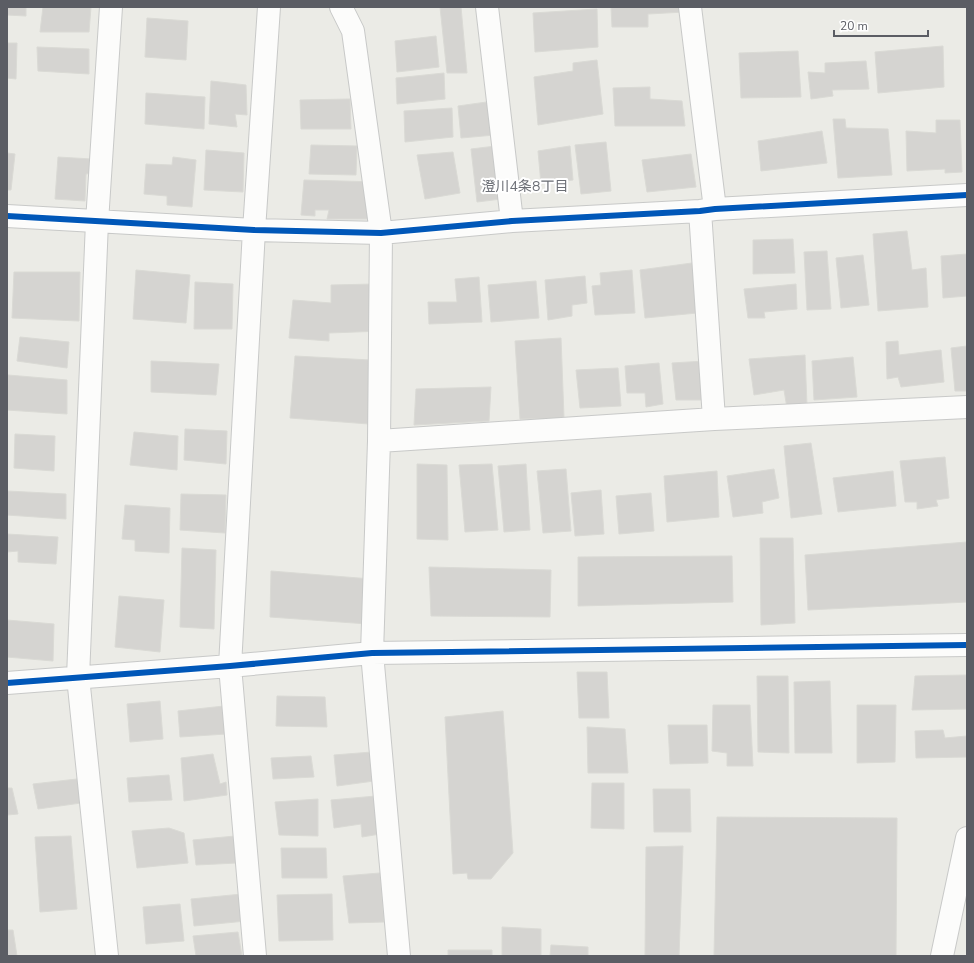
<svg xmlns="http://www.w3.org/2000/svg" width="974" height="963" viewBox="0 0 974 963" font-family="'Nunito Sans','Noto Sans JP',sans-serif">
	<style>
		.building { fill: #d5d4d1; stroke: #dadad5 }
		.lines { fill: none; stroke-linecap: round; stroke-linejoin: round }
		.minor-casing { stroke: #c8c9c8; stroke-width: 24 }
		.minor { stroke: #fcfcfb; stroke-width: 22 }
		.cycleway-casing { stroke: #fff; stroke-width: 8 }
		.cycleway { stroke: #0057b8; stroke-width: 6 }
		.labels { text-anchor: middle; dominant-baseline: central; stroke-width: 4; stroke-linejoin: round; paint-order: stroke }
		.neighbourhood-label { font-size: 14px; fill: #6c6f76; stroke: #fff }
	</style>
	<rect width="100%" height="100%" fill="#ebebe6"/>
	<!-- building -->
	<path class="building" d="M 7,7 L 26,7 L 26,16 L 7,15 Z
		M 43,7 L 91,7 L 89,32 L 40,32 Z
		M 440,7 L 461,7 L 467,73 L 447,73 Z
		M 611,7 L 684,7 L 684,12 L 648,14 L 648,27 L 612,27 Z
		M 597,9 L 598,47 L 535,52 L 533,13 Z
		M 147,18 L 188,21 L 186,60 L 145,57 Z
		M 436,36 L 439,67 L 397,72 L 395,41 Z
		M 7,43 L 17,43 L 16,79 L 7,78 Z
		M 943,46 L 944,87 L 878,93 L 875,52 Z
		M 37,47 L 89,49 L 89,74 L 38,71 Z
		M 798,51 L 801,97 L 741,98 L 739,53 Z
		M 597,60 L 603,114 L 538,125 L 534,77 L 573,71 L 573,63 Z
		M 866,61 L 869,89 L 832,90 L 833,96 L 811,99 L 808,72 L 825,73 L 825,63 Z
		M 444,73 L 445,99 L 397,104 L 396,78 Z
		M 211,81 L 246,85 L 247,115 L 235,114 L 237,127 L 209,124 Z
		M 650,87 L 650,99 L 682,101 L 685,126 L 615,126 L 613,88 Z
		M 146,93 L 205,97 L 204,129 L 145,124 Z
		M 350,99 L 351,129 L 301,129 L 300,100 Z
		M 501,100 L 506,134 L 461,138 L 458,106 Z
		M 452,108 L 453,137 L 405,142 L 404,111 Z
		M 833,119 L 845,119 L 846,128 L 888,129 L 892,175 L 838,178 Z
		M 936,120 L 960,120 L 962,172 L 945,173 L 945,169 L 907,171 L 906,131 L 936,133 Z
		M 822,131 L 827,163 L 761,171 L 758,141 Z
		M 606,142 L 611,191 L 581,194 L 575,145 Z
		M 311,145 L 357,146 L 356,175 L 309,174 Z
		M 504,145 L 509,198 L 477,202 L 471,149 Z
		M 570,146 L 573,180 L 541,184 L 538,151 Z
		M 206,150 L 244,153 L 243,192 L 204,190 Z
		M 453,152 L 460,193 L 425,199 L 417,155 Z
		M 7,153 L 15,154 L 11,190 L 7,190 Z
		M 691,154 L 696,187 L 647,192 L 642,160 Z
		M 58,157 L 91,159 L 92,173 L 86,174 L 85,201 L 55,199 Z
		M 173,157 L 196,160 L 192,207 L 167,205 L 167,196 L 144,194 L 146,164 L 172,165 Z
		M 304,180 L 379,182 L 375,219 L 327,219 L 329,210 L 315,210 L 315,216 L 301,215 Z
		M 907,231 L 912,270 L 926,268 L 928,307 L 878,311 L 873,234 Z
		M 793,239 L 795,273 L 753,274 L 753,240 Z
		M 827,251 L 831,309 L 807,310 L 804,252 Z
		M 967,254 L 967,296 L 943,298 L 941,256 Z
		M 863,255 L 869,305 L 841,308 L 836,258 Z
		M 692,263 L 697,313 L 645,318 L 640,270 Z
		M 136,270 L 190,275 L 186,323 L 133,319 Z
		M 632,270 L 635,313 L 595,315 L 592,286 L 601,285 L 600,273 Z
		M 14,272 L 80,272 L 79,321 L 12,318 Z
		M 585,276 L 587,303 L 572,305 L 572,316 L 548,320 L 545,280 Z
		M 479,277 L 482,322 L 429,324 L 428,302 L 457,302 L 455,279 Z
		M 536,281 L 539,318 L 491,322 L 488,285 Z
		M 195,282 L 233,284 L 232,329 L 194,329 Z
		M 375,284 L 382,331 L 329,333 L 329,341 L 289,338 L 293,300 L 331,303 L 331,285 Z
		M 796,284 L 797,309 L 764,312 L 765,318 L 748,318 L 744,289 Z
		M 20,337 L 69,342 L 67,368 L 17,361 Z
		M 561,338 L 564,418 L 520,419 L 515,341 Z
		M 898,341 L 899,355 L 941,350 L 944,382 L 901,387 L 898,377 L 887,379 L 886,342 Z
		M 967,346 L 967,391 L 955,391 L 951,348 Z
		M 805,355 L 807,406 L 787,408 L 784,390 L 754,395 L 749,359 Z
		M 295,356 L 370,360 L 369,424 L 290,418 Z
		M 853,357 L 857,397 L 814,400 L 812,361 Z
		M 151,361 L 219,364 L 216,395 L 151,392 Z
		M 705,361 L 709,400 L 676,400 L 672,363 Z
		M 659,363 L 663,404 L 646,407 L 645,393 L 627,393 L 625,366 Z
		M 618,368 L 621,406 L 580,408 L 576,370 Z
		M 8,375 L 67,380 L 67,414 L 7,410 Z
		M 491,387 L 489,421 L 414,425 L 416,389 Z
		M 185,429 L 227,431 L 226,464 L 184,460 Z
		M 134,432 L 178,436 L 177,470 L 130,465 Z
		M 15,434 L 55,436 L 54,471 L 14,468 Z
		M 811,443 L 822,514 L 791,518 L 784,446 Z
		M 945,457 L 949,498 L 936,500 L 938,506 L 917,509 L 917,502 L 905,502 L 900,461 Z
		M 417,464 L 447,465 L 448,540 L 417,539 Z
		M 492,464 L 498,530 L 465,532 L 459,465 Z
		M 526,464 L 530,530 L 504,532 L 498,466 Z
		M 566,469 L 571,531 L 543,533 L 537,471 Z
		M 774,469 L 779,498 L 762,502 L 763,513 L 733,517 L 727,476 Z
		M 717,471 L 719,517 L 667,522 L 664,476 Z
		M 893,471 L 896,506 L 838,512 L 833,478 Z
		M 601,490 L 604,534 L 575,536 L 571,493 Z
		M 7,491 L 66,494 L 66,519 L 7,515 Z
		M 651,493 L 654,531 L 619,534 L 616,496 Z
		M 181,494 L 226,495 L 225,533 L 180,530 Z
		M 125,505 L 170,508 L 169,553 L 135,551 L 135,540 L 122,539 Z
		M 7,534 L 58,537 L 56,564 L 18,562 L 18,551 L 7,552 Z
		M 760,538 L 793,538 L 795,623 L 761,625 Z
		M 967,542 L 967,602 L 808,610 L 805,555 Z
		M 182,548 L 216,550 L 214,629 L 180,627 Z
		M 732,556 L 733,602 L 578,606 L 578,557 Z
		M 429,567 L 551,570 L 550,617 L 431,616 Z
		M 271,571 L 371,579 L 368,624 L 270,617 Z
		M 119,596 L 164,600 L 160,652 L 115,647 Z
		M 7,620 L 54,624 L 53,661 L 7,657 Z
		M 577,672 L 607,672 L 609,718 L 579,718 Z
		M 967,675 L 967,709 L 912,710 L 915,676 Z
		M 757,676 L 788,676 L 789,753 L 758,752 Z
		M 830,681 L 832,753 L 795,753 L 794,682 Z
		M 277,696 L 325,697 L 327,727 L 276,726 Z
		M 160,701 L 163,739 L 130,742 L 127,704 Z
		M 713,705 L 750,705 L 753,766 L 727,766 L 727,753 L 712,751 Z
		M 857,705 L 896,705 L 895,762 L 857,763 Z
		M 224,706 L 226,734 L 180,737 L 178,711 Z
		M 503,711 L 513,853 L 491,879 L 468,879 L 467,873 L 453,874 L 445,717 Z
		M 668,725 L 707,725 L 708,763 L 670,764 Z
		M 587,727 L 625,729 L 628,773 L 588,773 Z
		M 943,730 L 945,738 L 967,736 L 967,757 L 916,758 L 915,731 Z
		M 372,752 L 374,781 L 337,786 L 334,755 Z
		M 213,754 L 220,784 L 226,782 L 227,795 L 184,801 L 181,758 Z
		M 311,756 L 314,777 L 273,779 L 271,758 Z
		M 169,775 L 172,800 L 129,802 L 127,778 Z
		M 77,779 L 81,803 L 38,809 L 33,784 Z
		M 592,783 L 624,783 L 624,829 L 591,828 Z
		M 7,788 L 12,788 L 18,814 L 7,815 Z
		M 653,789 L 690,789 L 691,832 L 654,832 Z
		M 376,796 L 380,834 L 362,837 L 361,824 L 334,828 L 331,800 Z
		M 318,799 L 318,836 L 279,835 L 275,802 Z
		M 717,817 L 897,818 L 896,956 L 714,956 Z
		M 169,828 L 184,833 L 188,863 L 137,868 L 132,831 Z
		M 71,836 L 77,909 L 40,912 L 35,837 Z
		M 235,836 L 237,863 L 196,865 L 193,840 Z
		M 683,846 L 679,956 L 645,956 L 646,847 Z
		M 281,848 L 326,848 L 327,878 L 282,878 Z
		M 380,873 L 384,922 L 349,923 L 343,876 Z
		M 242,894 L 246,921 L 194,926 L 191,899 Z
		M 332,894 L 333,940 L 279,941 L 277,895 Z
		M 180,904 L 184,941 L 146,944 L 143,907 Z
		M 502,927 L 541,929 L 541,956 L 502,956 Z
		M 7,930 L 13,930 L 17,956 L 7,956 Z
		M 238,932 L 242,956 L 196,956 L 193,936 Z
		M 551,945 L 588,947 L 588,956 L 550,956 Z
		M 448,950 L 492,950 L 492,956 L 448,956 Z"/>
	<g class="lines">
		<!-- minor casing -->
		<g class="minor-casing">
			<path id="minor" d="M 341,7 L 353,31 L 381,233 L 379,441 L 372,653 L 399,956
				M 487,7 L 512,221
				M 690,7 L 715,209
				M 700,211 L 714,419
				M 7,216 L 254,230 L 381,233 L 512,221 L 700,211 L 715,209 L 967,195
				M 379,441 L 714,419 L 967,407
				M 7,683 L 230,666 L 372,653 L 967,645
				M 107,956 L 78,677 L 97,222 L 111,7
				M 255,956 L 230,666 L 254,230 L 269,7
				M 942,956 L 967,838"/>
		</g>
		<!-- minor -->
		<use href="#minor" class="minor"/>
		<!-- cycleway casing -->
		<g class="cycleway-casing">
			<path id="cycleway" d="M 7,216 L 254,230 L 381,233 L 512,221 L 700,211 L 715,209 L 967,195
				M 7,683 L 230,666 L 372,653 L 967,645"/>
		</g>
		<!-- cycleway -->
		<use href="#cycleway" class="cycleway"/>
	</g>
	<g class="labels">
		<!-- neighbourhood labels -->
		<g class="neighbourhood-label">
			<text x="525" y="186">澄川4条8丁目</text>
		</g>
	</g>
	<!-- border -->
	<rect width="974" height="963" fill="none" stroke="#5b5d64" stroke-width="16"/>
	<!-- scale -->
	<path d="M834 30v6h94v-6" fill="none" stroke="#5b5d64" stroke-width="2"/>
	<text x="840" y="30" font-size="12" fill="#5b5d64" stroke="#ffffff" stroke-width="3" paint-order="stroke">20 m</text>
</svg>
